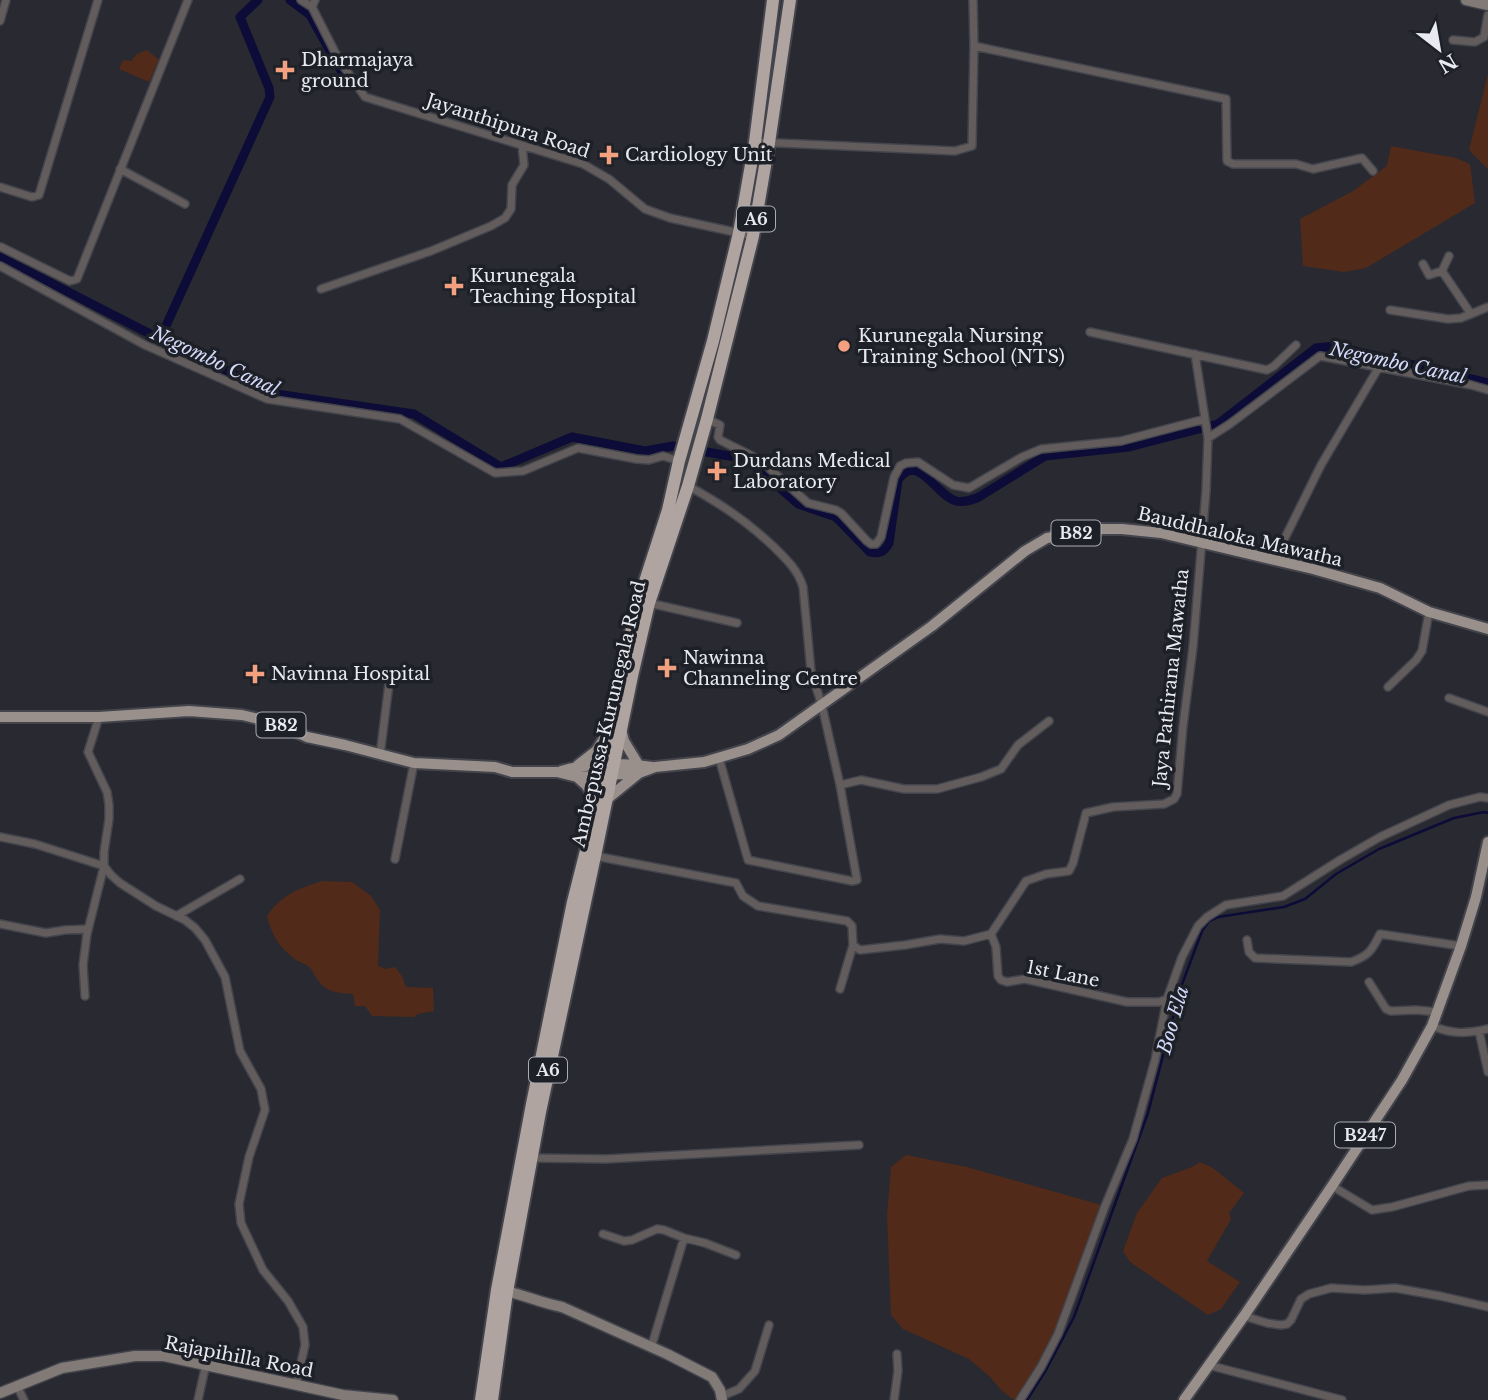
<svg xmlns="http://www.w3.org/2000/svg" width="1488" height="1400" viewBox="0 0 1488 1400" font-family="'Libre Baskerville',serif">
	<style>
		.green { fill: #522a1a }
		.lines { fill: none; stroke-linecap: round; stroke-linejoin: round }
		.stream { stroke: #0d0b37; stroke-width: 2.5 }
		.canal { stroke: #0d0b37; stroke-width: 9 }
		.street-casing { stroke: #43444c; stroke-width: 10 }
		.secondary-casing { stroke: #43444c; stroke-width: 13 }
		.primary-casing { stroke: #43444c; stroke-width: 14 }
		.highway-casing { stroke: #43444c; stroke-width: 16 }
		.street { stroke: #625d5c; stroke-width: 7 }
		.secondary { stroke: #817a77; stroke-width: 10 }
		.primary { stroke: #99908c; stroke-width: 10 }
		.highway { stroke: #afa4a0; stroke-width: 12 }
		.poi-dot { fill: #f2a080; stroke: #1e2027; stroke-width: 2.5 }
		.labels { text-anchor: middle; dominant-baseline: central; stroke-width: 7; stroke-linejoin: round; paint-order: stroke }
		.shield { fill: #1e2027; stroke: #acadb3; stroke-width: 2 }
		.shield-label { font-size: 16px; font-weight: bold; fill: #e9eaef }
		.poi-label { font-size: 18px; fill: #e9eaef; stroke: #1e2027; text-anchor: start }
		.street-label { font-size: 18px; fill: #e9eaef; stroke: #1e2027 }
		.water-label { font-size: 19px; font-style: italic; fill: #d3d9fa; stroke: #1e2027 }
	</style>
	<rect width="100%" height="100%" fill="#282931"/>
	<!-- green -->
	<path class="green" d="M 147,50 L 159,60 L 149,82 L 119,69 L 123,60 L 131,61 L 137,54 Z
		M 1488,74 L 1488,169 L 1469,150 Z
		M 1391,146 L 1456,158 L 1470,164 L 1475,203 L 1366,268 L 1344,272 L 1303,266 L 1300,219 L 1353,191 L 1387,166 Z
		M 322,881 L 352,882 L 371,896 L 380,910 L 378,966 L 386,969 L 395,967 L 402,976 L 406,987 L 433,988 L 434,1011 L 418,1014 L 414,1017 L 372,1016 L 365,1006 L 355,1006 L 353,994 C 340,993 326,993 318,980 C 314,976 313,970 308,966 C 305,964 302,963 298,961 C 280,949 272,936 267,916 C 281,895 300,888 322,881 Z
		M 906,1155 L 967,1167 L 1105,1206 L 1071,1301 L 1020,1400 L 1014,1400 L 1002,1391 L 990,1377 L 969,1359 L 903,1329 L 891,1315 L 887,1216 L 891,1167 Z
		M 1200,1162 L 1213,1168 L 1244,1193 L 1229,1213 L 1231,1219 L 1207,1261 L 1240,1282 L 1221,1309 L 1208,1315 L 1130,1262 L 1123,1251 L 1137,1213 L 1162,1178 L 1192,1167 Z"/>
	<g class="lines">
		<!-- stream -->
		<path class="stream" d="M 1027,1400 L 1046,1370 L 1074,1317 L 1148,1113 L 1181,987 L 1202,931 L 1209,921 L 1218,917 L 1284,907 L 1305,899 L 1336,874 L 1379,849 L 1454,818 L 1484,812 L 1488,813"/>
		<!-- canal -->
		<path class="canal" d="M 290,0 L 310,15 L 348,83
			M 0,257 L 160,339 L 276,394 L 414,414 L 501,467 L 572,437 L 645,451 L 673,446 L 735,457 L 755,466 L 798,504 L 836,517 L 870,552 C 880,554 884,552 889,543 L 898,480 C 918,451 935,495 956,501 C 964,503 972,500 979,497 L 1045,456 L 1129,447 L 1218,424 L 1316,348 L 1335,346 L 1488,383
			M 160,339 L 270,97 L 269,88 L 240,17 L 258,0"/>
		<!-- street casing -->
		<g class="street-casing">
			<path id="street" d="M 301,0 L 312,7
				M 315,0 L 312,7 L 339,60 L 365,97 L 583,164 L 609,179 L 645,209 L 670,218 L 753,236
				M 0,21 L 6,0
				M 1453,40 L 1475,42 L 1484,37 L 1488,15
				M 974,46 L 1226,99 L 1227,161 L 1233,164 L 1296,164 L 1313,169 L 1362,158 L 1373,171
				M 755,142 L 955,151 L 972,146 L 974,46 L 973,0
				M 120,169 L 185,204
				M 0,187 L 32,197 L 39,195 L 98,0
				M 1,247 L 70,281 L 77,279 L 188,0
				M 1449,256 L 1442,271 L 1471,314
				M 1423,264 L 1429,275 L 1442,271
				M 0,266 L 145,345 L 267,399 L 400,419 L 495,473 L 523,471 L 578,448 L 636,459 L 649,460 L 663,456 L 679,461
				M 321,289 L 431,251 L 491,226 L 505,218 L 511,209 L 512,185 L 524,165 L 522,146
				M 1390,310 L 1448,319 L 1461,318 L 1488,307
				M 1090,332 L 1267,370 L 1274,366 L 1296,345
				M 707,419 L 720,425 L 718,437 L 720,440 L 760,460 L 808,503 L 836,510 L 841,513 L 867,541 L 871,544 L 876,544 L 881,537 L 894,477 L 900,466 L 906,463 L 918,462 L 953,485 L 969,488 L 1022,457 L 1041,449 L 1121,441 L 1205,419
				M 1208,438 L 1230,424 L 1320,356 L 1471,385 L 1488,390
				M 688,486 C 720,503 748,522 774,547 C 787,560 798,570 803,587 L 811,671 L 822,706 L 840,785 L 857,880 L 852,881 L 748,860 L 719,758
				M 1274,560 L 1321,465 L 1379,367
				M 649,603 L 737,623
				M 1388,687 L 1416,660 L 1422,651 L 1429,612
				M 1449,698 L 1488,712
				M 99,717 L 88,752 L 107,792 L 109,805 L 109,819 L 104,852 L 104,866 L 111,875 L 120,883 L 156,906 L 185,920 L 195,928 L 205,940 L 225,977 L 240,1051 L 261,1089 L 265,1110 L 249,1157 L 239,1204 L 241,1223 L 263,1270 L 288,1301 L 303,1327 L 305,1345 L 296,1385
				M 380,755 L 389,684
				M 840,785 L 861,780 L 904,789 L 937,789 L 981,777 L 1001,769 L 1018,745 L 1049,721
				M 0,837 L 35,844 L 104,866 L 87,934 L 83,965 L 85,996
				M 595,856 L 736,883 L 743,896 L 758,906 L 847,921 L 852,926 L 853,945 L 860,950 L 905,945 L 940,939 L 964,941 L 991,934 L 1026,881 L 1046,874 L 1069,871 L 1073,863 L 1086,813 L 1113,807 L 1164,804 L 1174,799 L 1177,794 L 1183,726 L 1193,647 L 1206,491 L 1208,438 L 1195,354
				M 395,859 L 414,763
				M 176,916 L 240,879
				M 0,924 L 46,933 L 65,930 L 88,929
				M 991,934 L 996,947 L 998,976 L 1001,980 L 1007,982 L 1025,979 L 1127,1002 L 1159,1002 L 1167,999
				M 1247,940 L 1249,952 L 1255,958 L 1351,962 C 1368,956 1372,951 1380,934 L 1461,946
				M 1369,982 L 1386,1009 L 1391,1011 L 1416,1010 L 1438,1012
				M 840,989 L 853,945
				M 1432,1026 C 1452,1034 1466,1034 1488,1029
				M 1479,1031 L 1488,1072
				M 532,1158 L 606,1159 L 859,1145
				M 1332,1186 L 1372,1210 L 1392,1207 L 1469,1186 L 1488,1185
				M 603,1234 L 624,1241 L 632,1240 L 657,1229 L 664,1230 L 684,1238 L 705,1243 L 736,1255
				M 1244,1316 L 1267,1323 L 1281,1325 L 1287,1324 L 1291,1320 L 1301,1299 L 1309,1294 L 1331,1288 L 1365,1290 L 1395,1288 L 1440,1296 L 1488,1307
				M 651,1348 L 684,1238
				M 1208,1365 L 1342,1400
				M 17,1386 L 24,1400
				M 722,1396 L 739,1389 L 755,1371 L 769,1325
				M 198,1400 L 206,1364
				M 894,1400 L 898,1371 L 897,1354
				M 1020,1400 L 1041,1367 L 1058,1334 L 1105,1206 L 1133,1139 L 1155,1060 L 1167,999 L 1182,957 L 1198,926 L 1207,917 L 1226,905 L 1283,896 L 1340,860 L 1380,837 L 1449,805 L 1480,797 L 1488,798"/>
		</g>
		<!-- secondary casing -->
		<g class="secondary-casing">
			<path id="secondary" d="M 1466,0 L 1488,5
				M 501,1290 C 522,1294 541,1303 562,1307 L 667,1354 L 712,1377 L 720,1390 L 722,1400
				M 0,1393 L 62,1368 L 135,1356 L 164,1356 L 343,1395 L 393,1400"/>
		</g>
		<!-- primary casing -->
		<g class="primary-casing">
			<path id="primary" d="M 0,717 L 99,717 L 189,711 L 242,715 L 276,723 L 307,737 L 345,745 L 414,763 L 495,767 L 512,772 L 557,772 L 577,777 L 639,773 L 655,767 L 704,762 L 748,749 L 779,735 L 932,626 L 1025,551 L 1047,538 L 1098,529 L 1122,529 L 1161,533 L 1313,569 L 1380,588 L 1429,612 L 1488,629
				M 621,729 L 624,741 L 638,764
				M 578,765 L 596,751 L 607,734
				M 561,771 C 589,763 623,762 652,767
				M 577,777 L 586,785 L 595,799
				M 607,799 L 639,773
				M 1184,1400 L 1244,1316 L 1332,1186 L 1402,1080 L 1432,1026 L 1461,946 L 1476,897 L 1488,842"/>
		</g>
		<!-- highway casing -->
		<g class="highway-casing">
			<path id="highway" d="M 481,1400 L 497,1290 L 532,1104 L 573,902 L 592,827 L 595,799 L 621,673 L 639,600 L 668,510 L 679,461 L 713,341 L 739,233 L 755,142 L 773,0
				M 492,1400 L 507,1292 L 540,1112 L 595,856 L 632,676 L 649,603 L 688,486 L 707,419 L 753,236 L 769,143 L 790,0"/>
		</g>
		<!-- street -->
		<use href="#street" class="street"/>
		<!-- secondary -->
		<use href="#secondary" class="secondary"/>
		<!-- primary -->
		<use href="#primary" class="primary"/>
		<!-- highway -->
		<use href="#highway" class="highway"/>
	</g>
	<!-- markers -->
	<g class="poi-dot">
		<path d="M281.5 59.5h7v7h7v7h-7v7h-7v-7h-7v-7h7z"/>
		<path d="M605.5 144.5h7v7h7v7h-7v7h-7v-7h-7v-7h7z"/>
		<path d="M450.5 275.5h7v7h7v7h-7v7h-7v-7h-7v-7h7z"/>
		<circle cx="844" cy="346" r="7"/>
		<path d="M713.5 460.5h7v7h7v7h-7v7h-7v-7h-7v-7h7z"/>
		<path d="M663.5 657.5h7v7h7v7h-7v7h-7v-7h-7v-7h7z"/>
		<path d="M251.5 663.5h7v7h7v7h-7v7h-7v-7h-7v-7h7z"/>
	</g>
	<g class="labels">
		<!-- shield labels -->
		<g class="shield">
			<rect x="737" y="206.5" width="38" height="25" rx="5"/>
			<rect x="1051.5" y="520.5" width="49" height="25" rx="5"/>
			<rect x="256.5" y="712.5" width="49" height="25" rx="5"/>
			<rect x="529" y="1057.5" width="38" height="25" rx="5"/>
			<rect x="1335" y="1122.5" width="60" height="25" rx="5"/>
		</g>
		<g class="shield-label">
			<text x="756" y="219">A6</text>
			<text x="1076" y="533">B82</text>
			<text x="281" y="725">B82</text>
			<text x="548" y="1070">A6</text>
			<text x="1365" y="1135">B247</text>
		</g>
		<!-- poi labels -->
		<g class="poi-label">
			<text x="301" y="60">Dharmajaya<tspan x="301" dy="21">ground</tspan></text>
			<text x="625" y="155">Cardiology Unit</text>
			<text x="470" y="276">Kurunegala<tspan x="470" dy="21">Teaching Hospital</tspan></text>
			<text x="858" y="336">Kurunegala Nursing<tspan x="858" dy="21">Training School (NTS)</tspan></text>
			<text x="733" y="461">Durdans Medical<tspan x="733" dy="21">Laboratory</tspan></text>
			<text x="683" y="658">Nawinna<tspan x="683" dy="21">Channeling Centre</tspan></text>
			<text x="271" y="674">Navinna Hospital</text>
		</g>
		<!-- street labels -->
		<g class="street-label">
			<text transform="translate(508 126) rotate(18)">Jayanthipura Road</text>
			<text transform="translate(1240 537) rotate(13)">Bauddhaloka Mawatha</text>
			<text transform="translate(1171 678) rotate(-84)">Jaya Pathirana Mawatha</text>
			<text transform="translate(609 714) rotate(-77)">Ambepussa-Kurunegala Road</text>
			<text transform="translate(1063 974) rotate(11)">1st Lane</text>
			<text transform="translate(239 1357) rotate(11)">Rajapihilla Road</text>
		</g>
		<!-- water labels -->
		<g class="water-label">
			<text transform="translate(215 361) rotate(25)">Negombo Canal</text>
			<text transform="translate(1398 363) rotate(12)">Negombo Canal</text>
			<text transform="translate(1173 1020) rotate(-74)">Boo Ela</text>
		</g>
	</g>
	<!-- north arrow -->
	<g transform="translate(1439 49) rotate(149)" stroke="#1e2027" stroke-width="5" paint-order="stroke">
	<path d="M0-5L12 26L0 18L-12 26Z" fill="#e9eaef"/>
	<text y="-10" font-size="19" font-weight="bold" text-anchor="middle" fill="#e9eaef">N</text>
	</g>
</svg>
